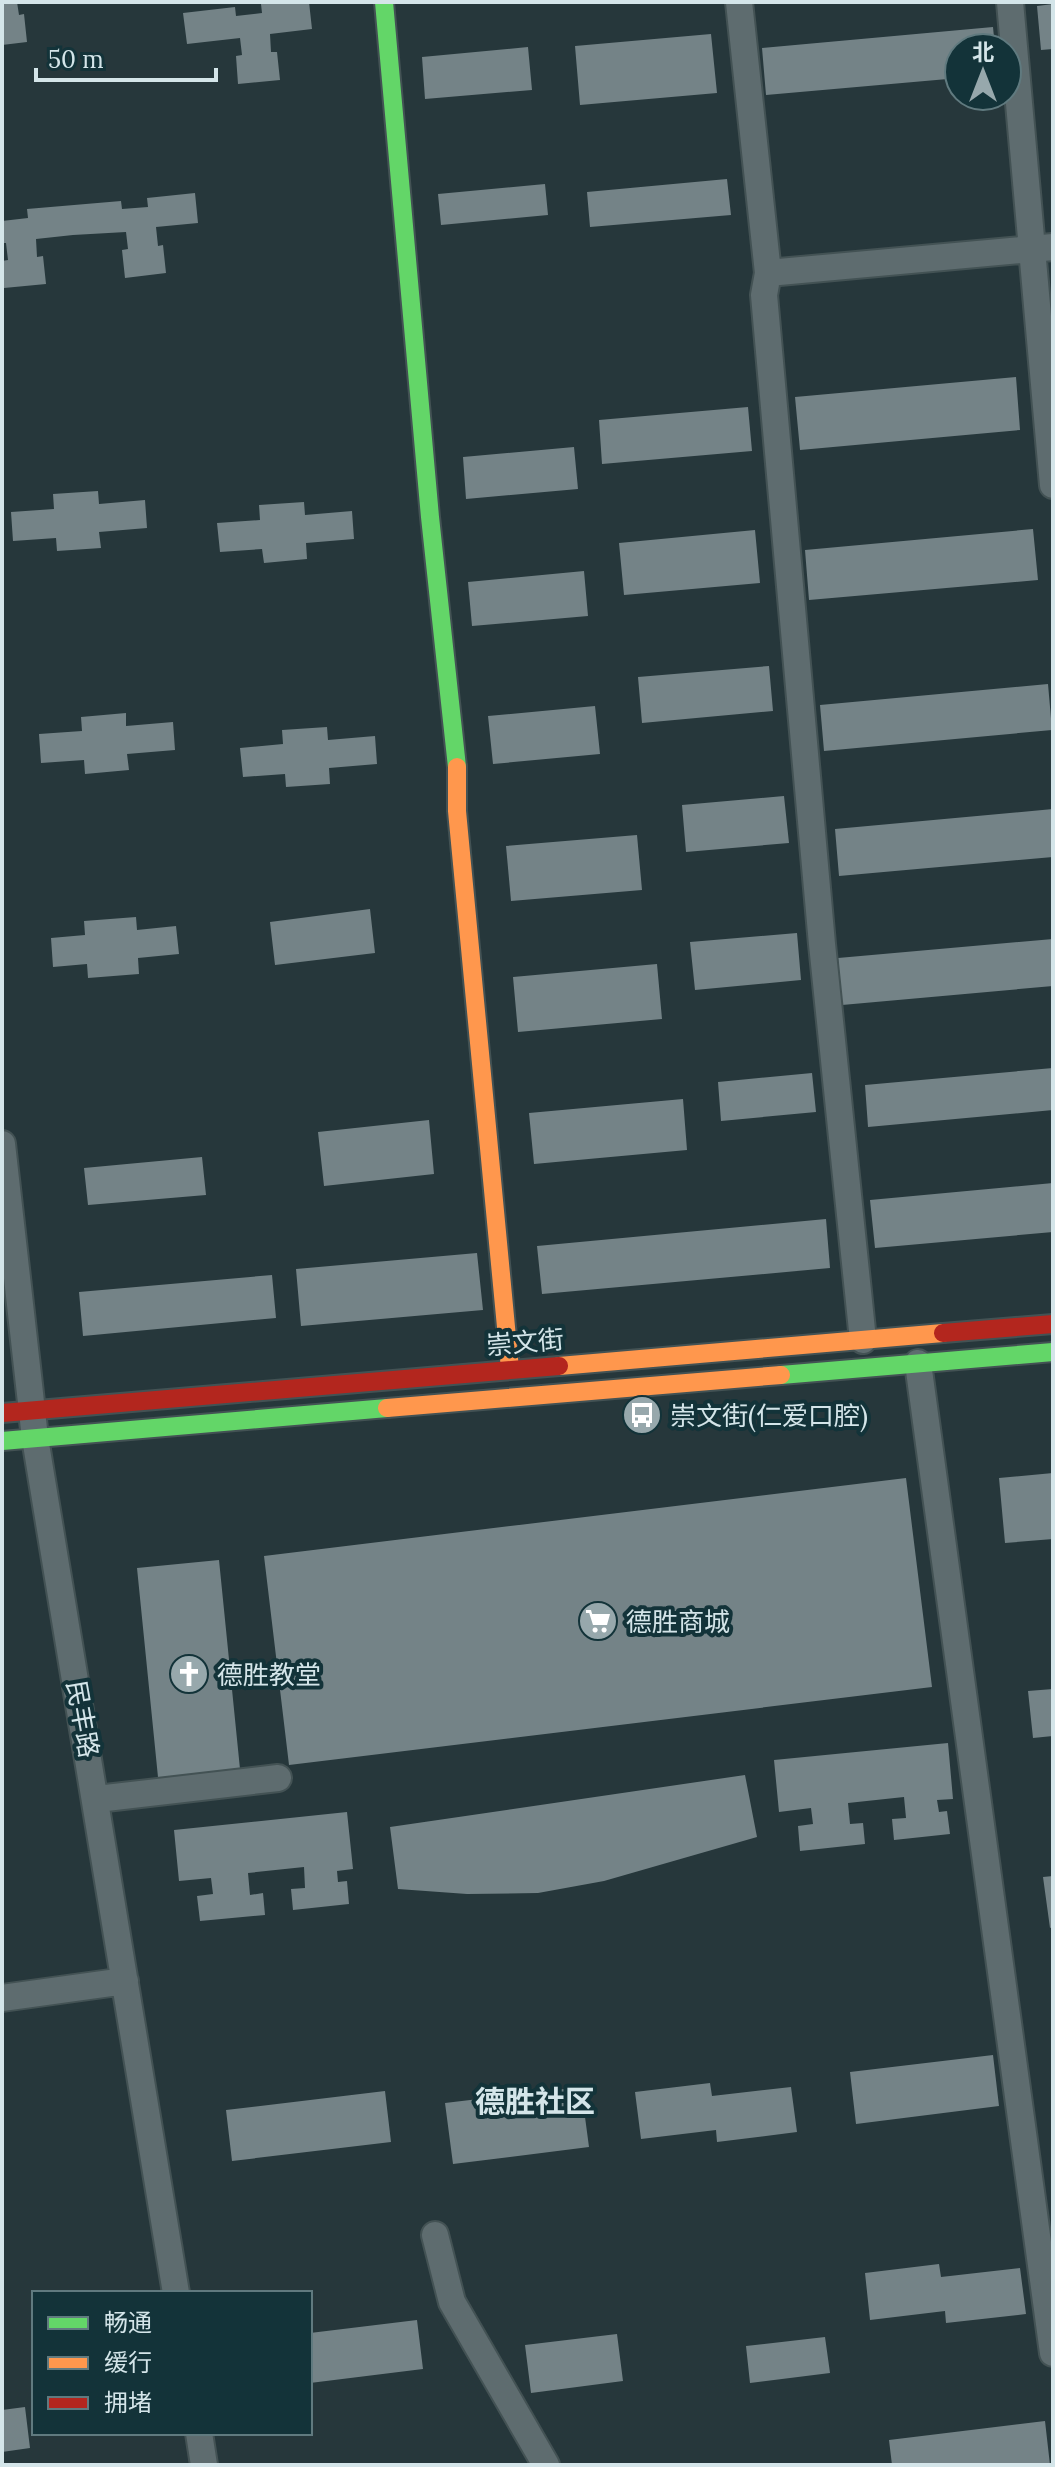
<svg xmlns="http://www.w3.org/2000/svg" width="1055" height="2467" viewBox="0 0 1055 2467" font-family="Lora,'Noto Sans SC',serif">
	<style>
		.building { fill: #748387 }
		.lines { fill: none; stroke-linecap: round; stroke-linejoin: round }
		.street-casing { stroke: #435254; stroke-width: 30 }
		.fast-casing { stroke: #435254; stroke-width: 22 }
		.slow-casing { stroke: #435254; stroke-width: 22 }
		.jam-casing { stroke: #435254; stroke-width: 22 }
		.street { stroke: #5e6c6f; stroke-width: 26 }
		.fast { stroke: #63d668; stroke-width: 18 }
		.slow { stroke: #ff974d; stroke-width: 18 }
		.jam { stroke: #b3261e; stroke-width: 18 }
		.labels { text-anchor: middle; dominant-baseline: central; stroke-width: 8; stroke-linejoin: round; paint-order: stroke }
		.street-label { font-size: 26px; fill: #d4e5e9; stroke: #133339 }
		.poi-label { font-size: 26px; fill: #d4e5e9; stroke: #133339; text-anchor: start }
		.quarter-label { font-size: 30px; font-weight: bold; fill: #d4e5e9; stroke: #133339 }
	</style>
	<rect width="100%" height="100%" fill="#26373b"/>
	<!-- building -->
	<path class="building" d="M 2,2 L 17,2 L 19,15 L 24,14 L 27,42 L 2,45 Z
		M 309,2 L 312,29 L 270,34 L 271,52 L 277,52 L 280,80 L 238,84 L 236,56 L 242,55 L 240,38 L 187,44 L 183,13 L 235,7 L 236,16 L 262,13 L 261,4 Z
		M 1053,4 L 1053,49 L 1041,50 L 1037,6 Z
		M 993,27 L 995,48 L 959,48 L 959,78 L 766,95 L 762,48 Z
		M 711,34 L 717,93 L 580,105 L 575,46 Z
		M 528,47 L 532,90 L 425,99 L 422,57 Z
		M 727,179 L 731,215 L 590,227 L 587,192 Z
		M 545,184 L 548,215 L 441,225 L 438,194 Z
		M 195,193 L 198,223 L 156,227 L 158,246 L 163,245 L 166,273 L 125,278 L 122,250 L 128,249 L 126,232 L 73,235 L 36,239 L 37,257 L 43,256 L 46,284 L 4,288 L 2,261 L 8,260 L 6,243 L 2,243 L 2,221 L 28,218 L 27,209 L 121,201 L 122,209 L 148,207 L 147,198 Z
		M 1016,377 L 1020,430 L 800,450 L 795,397 Z
		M 748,407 L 752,451 L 602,464 L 599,420 Z
		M 574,447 L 578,489 L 466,499 L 463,457 Z
		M 98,491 L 99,504 L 145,500 L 147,528 L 99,532 L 101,548 L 57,551 L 56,538 L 13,541 L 11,512 L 54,509 L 53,494 Z
		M 304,502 L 305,515 L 352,511 L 354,539 L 306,543 L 307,559 L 264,563 L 262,549 L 220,552 L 217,523 L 260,520 L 259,505 Z
		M 1033,529 L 1038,580 L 809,600 L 805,550 Z
		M 755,530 L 760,583 L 624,595 L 619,543 Z
		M 584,571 L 588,616 L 472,626 L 468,582 Z
		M 769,666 L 773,711 L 642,723 L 638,677 Z
		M 1048,684 L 1052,730 L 824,751 L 820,705 Z
		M 595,706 L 600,754 L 493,764 L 488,716 Z
		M 126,713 L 126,726 L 173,722 L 175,750 L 127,754 L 129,770 L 85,774 L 84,760 L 41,763 L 39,734 L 82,731 L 81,717 Z
		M 327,727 L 328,740 L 375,736 L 377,764 L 329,768 L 330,784 L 286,787 L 285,774 L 243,777 L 240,748 L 283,744 L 282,730 Z
		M 784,796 L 789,843 L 686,852 L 682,805 Z
		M 1053,809 L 1053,857 L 839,876 L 835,829 Z
		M 637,835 L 642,890 L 511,901 L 506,846 Z
		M 370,909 L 375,953 L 275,965 L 270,922 Z
		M 136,917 L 137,930 L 176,926 L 179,954 L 138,958 L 139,974 L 88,978 L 87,964 L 53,967 L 51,938 L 85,935 L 84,921 Z
		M 797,933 L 801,980 L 695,990 L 690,942 Z
		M 1053,939 L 1053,986 L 842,1005 L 838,958 Z
		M 657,964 L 662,1019 L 518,1032 L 513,977 Z
		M 1053,1068 L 1053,1110 L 868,1127 L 865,1085 Z
		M 812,1073 L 816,1112 L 721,1121 L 718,1082 Z
		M 683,1099 L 687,1150 L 534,1164 L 529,1113 Z
		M 429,1120 L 434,1174 L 324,1186 L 318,1132 Z
		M 202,1157 L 206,1195 L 88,1205 L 84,1168 Z
		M 1053,1183 L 1053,1232 L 875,1248 L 870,1200 Z
		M 826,1219 L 830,1268 L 542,1294 L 537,1246 Z
		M 477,1253 L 483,1310 L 301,1326 L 296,1269 Z
		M 272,1275 L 276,1318 L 83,1336 L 79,1292 Z
		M 1053,1473 L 1053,1539 L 1005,1543 L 999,1478 Z
		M 906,1478 L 932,1687 L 289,1765 L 264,1556 Z
		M 219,1560 L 241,1779 L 159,1787 L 137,1568 Z
		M 1053,1689 L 1053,1736 L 1033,1738 L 1028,1691 Z
		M 948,1743 L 953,1799 L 937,1800 L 939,1812 L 947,1811 L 950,1834 L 894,1840 L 892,1819 L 906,1818 L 904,1797 L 848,1803 L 850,1824 L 863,1823 L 865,1844 L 800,1851 L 798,1826 L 813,1824 L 811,1808 L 779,1812 L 774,1760 Z
		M 745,1775 L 757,1837 L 604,1881 L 538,1893 L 467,1894 L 398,1889 L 390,1827 Z
		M 347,1812 L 353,1869 L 337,1871 L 338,1882 L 347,1881 L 349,1904 L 293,1910 L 291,1889 L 305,1888 L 304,1867 L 248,1873 L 250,1895 L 263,1893 L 265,1915 L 200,1921 L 197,1896 L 213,1894 L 211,1878 L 179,1881 L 174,1830 Z
		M 1053,1876 L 1053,1927 L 1050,1928 L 1043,1877 Z
		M 993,2055 L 999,2106 L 856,2124 L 850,2072 Z
		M 710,2083 L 712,2096 L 791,2087 L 797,2132 L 717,2142 L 716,2130 L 641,2139 L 635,2092 Z
		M 581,2087 L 589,2147 L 453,2164 L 445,2103 Z
		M 385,2091 L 391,2142 L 232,2161 L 226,2110 Z
		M 939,2264 L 941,2277 L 1020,2268 L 1026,2314 L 946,2323 L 945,2311 L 870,2320 L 865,2273 Z
		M 417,2320 L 423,2369 L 310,2383 L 310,2333 Z
		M 617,2334 L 623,2381 L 531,2393 L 525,2345 Z
		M 825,2337 L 830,2373 L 750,2383 L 746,2346 Z
		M 25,2407 L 30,2448 L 2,2452 L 2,2410 Z
		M 1045,2421 L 1050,2465 L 892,2465 L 889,2440 Z"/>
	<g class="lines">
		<!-- street casing -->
		<g class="street-casing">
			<path id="street" d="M 739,2 L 768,273 L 764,295 L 822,944 L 863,1340
				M 1010,2 L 1053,485
				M 768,273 L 1053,247
				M 2,1144 L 35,1438 L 176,2293
				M 918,1363 L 1053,2353
				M 97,1799 L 278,1778
				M 2,1998 L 125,1981
				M 435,2235 L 452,2302 L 546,2465
				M 199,2433 L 204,2465"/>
		</g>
		<!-- fast casing -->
		<g class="fast-casing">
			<path id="fast" d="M 384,2 L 430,517 L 457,767
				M 781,1375 L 1053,1352
				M 2,1441 L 387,1408"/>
		</g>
		<!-- slow casing -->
		<g class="slow-casing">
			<path id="slow" d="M 457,767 L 457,811 L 510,1369
				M 559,1366 L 943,1333
				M 387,1408 L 781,1375"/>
		</g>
		<!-- jam casing -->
		<g class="jam-casing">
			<path id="jam" d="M 943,1333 L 1053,1324
				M 2,1413 L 559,1366"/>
		</g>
		<!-- street -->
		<use href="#street" class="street"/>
		<!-- fast -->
		<use href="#fast" class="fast"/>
		<!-- slow -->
		<use href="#slow" class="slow"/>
		<!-- jam -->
		<use href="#jam" class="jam"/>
	</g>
	<!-- icons -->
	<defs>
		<g id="bus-disc" transform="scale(2)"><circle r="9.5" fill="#97a8ac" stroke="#133339"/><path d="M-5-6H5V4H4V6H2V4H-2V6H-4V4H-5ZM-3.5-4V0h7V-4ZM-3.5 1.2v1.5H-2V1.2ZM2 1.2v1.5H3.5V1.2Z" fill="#fff"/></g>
		<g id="supermarket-disc" transform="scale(2)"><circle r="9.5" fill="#97a8ac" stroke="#133339"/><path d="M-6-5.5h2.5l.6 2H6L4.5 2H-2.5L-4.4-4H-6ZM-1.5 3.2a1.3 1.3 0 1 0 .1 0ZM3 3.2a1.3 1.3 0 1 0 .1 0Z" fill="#fff"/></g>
		<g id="church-disc" transform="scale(2)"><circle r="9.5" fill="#97a8ac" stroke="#133339"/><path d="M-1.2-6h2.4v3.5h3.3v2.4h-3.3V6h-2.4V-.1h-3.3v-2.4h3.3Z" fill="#fff"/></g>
	</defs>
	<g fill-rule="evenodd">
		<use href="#bus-disc" x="642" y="1415"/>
		<use href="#supermarket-disc" x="598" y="1621"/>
		<use href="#church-disc" x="189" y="1674"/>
	</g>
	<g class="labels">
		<!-- street labels -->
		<g class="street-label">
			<text transform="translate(525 1342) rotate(-5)">崇文街</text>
			<text transform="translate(83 1719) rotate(80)">民丰路</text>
		</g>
		<!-- poi labels -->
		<g class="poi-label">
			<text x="670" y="1415">崇文街(仁爱口腔)</text>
			<text x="626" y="1621">德胜商城</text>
			<text x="217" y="1674">德胜教堂</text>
		</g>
		<!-- quarter labels -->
		<g class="quarter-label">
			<text x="535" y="2101">德胜社区</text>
		</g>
	</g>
	<!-- border -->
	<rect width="1055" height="2467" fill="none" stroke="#d4e5e9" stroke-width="8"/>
	<!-- legend -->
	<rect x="32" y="2291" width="280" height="144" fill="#133339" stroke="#607a7f" stroke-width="2"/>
	<rect x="48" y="2317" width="40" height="12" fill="#63d668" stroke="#607a7f" stroke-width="2"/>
	<text x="104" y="2331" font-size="24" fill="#d4e5e9">畅通</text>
	<rect x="48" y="2357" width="40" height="12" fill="#ff974d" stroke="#607a7f" stroke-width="2"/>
	<text x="104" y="2371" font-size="24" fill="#d4e5e9">缓行</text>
	<rect x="48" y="2397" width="40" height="12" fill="#b3261e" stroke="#607a7f" stroke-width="2"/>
	<text x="104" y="2411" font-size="24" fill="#d4e5e9">拥堵</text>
	<!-- north arrow -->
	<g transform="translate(983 72)"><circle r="38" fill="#133339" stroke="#607a7f" stroke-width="2"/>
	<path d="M0-6L14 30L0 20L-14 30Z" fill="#97a8ac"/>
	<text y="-12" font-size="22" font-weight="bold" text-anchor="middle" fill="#d4e5e9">北</text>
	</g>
	<!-- scale -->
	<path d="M36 68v12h180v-12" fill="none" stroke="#d4e5e9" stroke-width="4"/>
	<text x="48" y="68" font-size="24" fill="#d4e5e9" stroke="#133339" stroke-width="6" paint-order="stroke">50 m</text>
</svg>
